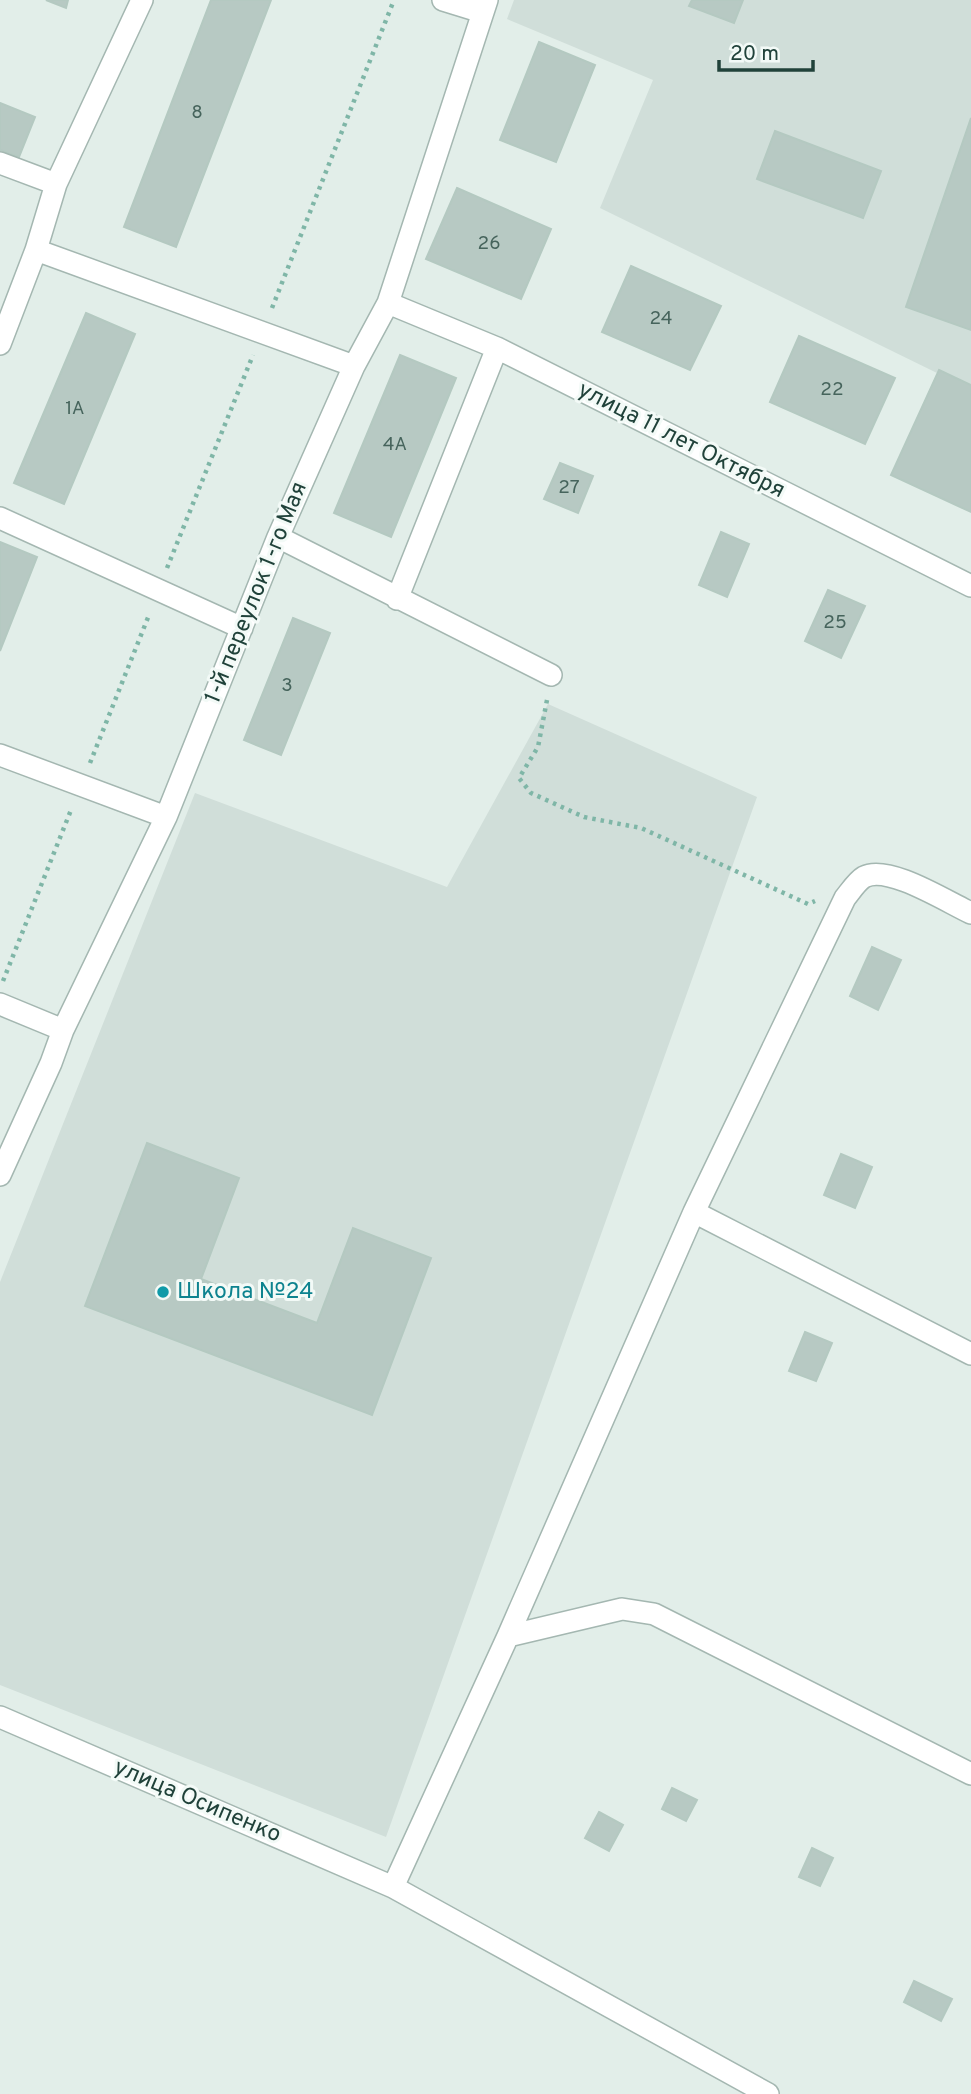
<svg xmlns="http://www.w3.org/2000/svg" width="971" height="2094" viewBox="0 0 971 2094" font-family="Overpass,sans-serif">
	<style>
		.built { fill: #d0ded9 }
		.building { fill: #b7c9c3; stroke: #b4c9c1; stroke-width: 2 }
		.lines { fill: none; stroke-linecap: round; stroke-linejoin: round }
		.minor-casing { stroke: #a4b7b1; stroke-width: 24 }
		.path { stroke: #7fb6a7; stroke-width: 4.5; stroke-dasharray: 3.5 5; stroke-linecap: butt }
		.minor { stroke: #fff; stroke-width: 21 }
		.culture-dot { fill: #0f9aa8; stroke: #f3faf7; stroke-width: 2.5 }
		.labels { text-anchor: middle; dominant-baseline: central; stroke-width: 6; stroke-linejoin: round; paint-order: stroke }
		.number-label { font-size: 19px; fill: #46645c }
		.street-label { font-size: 23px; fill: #20423a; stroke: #f3faf7 }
		.culture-label { font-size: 23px; fill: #0d838f; stroke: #f3faf7; text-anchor: start }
	</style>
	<rect width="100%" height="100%" fill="#e2eee9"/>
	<!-- built -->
	<path class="built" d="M 514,0 L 971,0 L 971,512 L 891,475 L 937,373 L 600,208 L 653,80 L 507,19 Z
		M 548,704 L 757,797 L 386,1837 L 0,1685 L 0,1282 L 195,793 L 447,887 Z"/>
	<!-- building -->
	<path class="building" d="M 46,0 L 68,0 L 66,8 Z
		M 211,0 L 271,0 L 176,247 L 124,227 Z
		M 692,0 L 743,0 L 734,23 L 689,6 Z
		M 539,42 L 595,65 L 556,162 L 500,140 Z
		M 0,103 L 35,117 L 19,157 L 0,150 Z
		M 971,118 L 971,330 L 906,307 Z
		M 775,131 L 881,171 L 863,218 L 757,179 Z
		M 457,188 L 551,229 L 521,299 L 426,259 Z
		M 631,266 L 721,306 L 690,370 L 602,332 Z
		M 86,313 L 135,334 L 64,504 L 14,483 Z
		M 799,336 L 895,378 L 865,444 L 770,402 Z
		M 400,355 L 456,378 L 391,537 L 334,513 Z
		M 939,370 L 971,385 L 971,512 L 891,475 Z
		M 560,463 L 593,476 L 578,513 L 544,499 Z
		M 721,532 L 749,544 L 727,597 L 699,585 Z
		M 0,542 L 37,557 L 0,651 Z
		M 828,590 L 865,606 L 841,658 L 805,641 Z
		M 293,618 L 330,633 L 281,755 L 244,740 Z
		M 872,947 L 901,960 L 878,1010 L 850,996 Z
		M 147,1143 L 239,1178 L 201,1279 L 317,1323 L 353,1228 L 431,1258 L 372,1415 L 85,1306 Z
		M 841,1154 L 872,1167 L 855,1208 L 824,1195 Z
		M 805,1332 L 832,1343 L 816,1381 L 789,1371 Z
		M 672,1788 L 697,1800 L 686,1821 L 662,1809 Z
		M 599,1812 L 623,1825 L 609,1851 L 585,1838 Z
		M 812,1848 L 833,1858 L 820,1886 L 799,1877 Z
		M 914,1981 L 952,1999 L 941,2021 L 904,2002 Z"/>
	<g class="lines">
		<!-- minor casing -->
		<g class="minor-casing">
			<path id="minor" d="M 443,0 L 482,12
				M 0,163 L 56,184
				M 36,250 L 354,366
				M 388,303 L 497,348 L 971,586
				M 0,344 L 36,250 L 56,184 L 142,0
				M 0,518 L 242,628
				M 278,537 L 551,675
				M 397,599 L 497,348
				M 0,755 L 166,817
				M 0,1004 L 63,1030
				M 0,1175 L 51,1063 L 63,1030 L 166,817 L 278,537 L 354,366 L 388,303 L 487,0
				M 694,1212 L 971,1354
				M 508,1636 L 622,1609 L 654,1614 L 971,1774
				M 0,1717 L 393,1887 L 768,2094
				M 393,1887 L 508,1636 L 694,1212 L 845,898 C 850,892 857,881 864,877 C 888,864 947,902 971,913"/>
		</g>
		<!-- path -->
		<path class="path" d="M 272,308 L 394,0
			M 167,568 L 253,355
			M 547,700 L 538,747 L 519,778 L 531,793 L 584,817 L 641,828 L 808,904 L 815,901
			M 90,763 L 149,615
			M 3,981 L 71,810"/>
		<!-- minor -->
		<use href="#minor" class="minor"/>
	</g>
	<!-- markers -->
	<circle class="culture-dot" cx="163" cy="1292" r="7"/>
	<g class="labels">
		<!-- number labels -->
		<g class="number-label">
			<text x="197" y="113">8</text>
			<text x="489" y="244">26</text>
			<text x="661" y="319">24</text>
			<text x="832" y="390">22</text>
			<text x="75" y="409">1А</text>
			<text x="395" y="445">4А</text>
			<text x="569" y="488">27</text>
			<text x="835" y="623">25</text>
			<text x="287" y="686">3</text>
		</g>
		<!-- street labels -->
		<g class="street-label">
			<text transform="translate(681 441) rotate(27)">улица 11 лет Октября</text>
			<text transform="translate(257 593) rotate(-68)">1-й переулок 1-го Мая</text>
			<text transform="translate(197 1802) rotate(23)">улица Осипенко</text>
		</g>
		<!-- culture labels -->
		<g class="culture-label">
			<text x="177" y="1292">Школа №24</text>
		</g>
	</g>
	<!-- scale -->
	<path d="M719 60v10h94v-10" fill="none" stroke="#20423a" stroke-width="3.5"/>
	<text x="730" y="60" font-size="21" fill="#20423a" stroke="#f3faf7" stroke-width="5" paint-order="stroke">20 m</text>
</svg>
